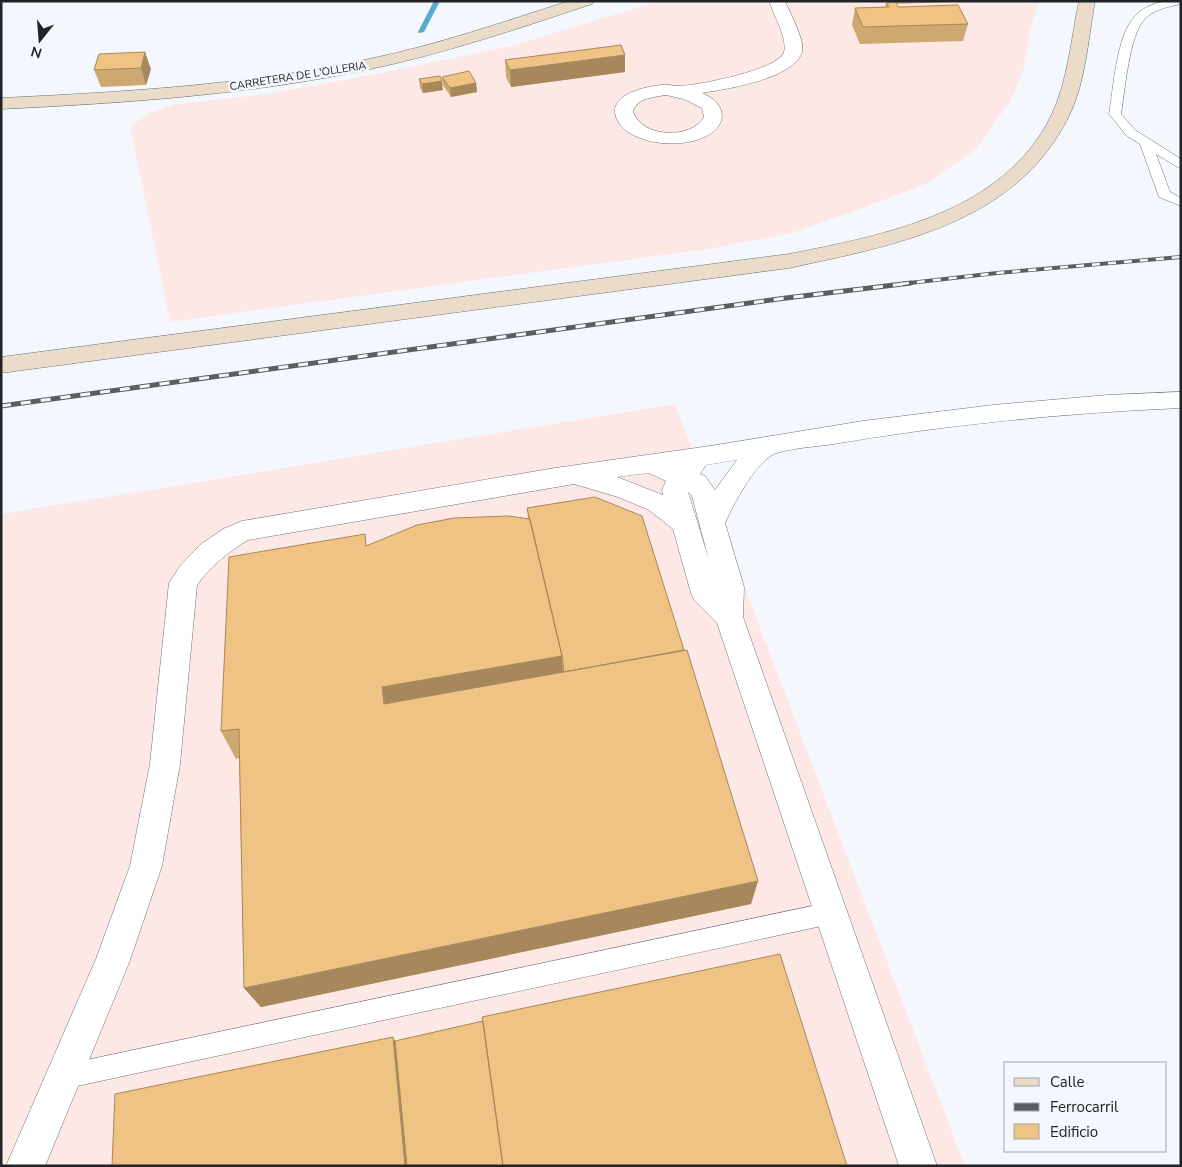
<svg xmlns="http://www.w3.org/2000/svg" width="1182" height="1167" viewBox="0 0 1182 1167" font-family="'Nunito Sans',sans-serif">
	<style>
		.commercial { fill: #fee8e5 }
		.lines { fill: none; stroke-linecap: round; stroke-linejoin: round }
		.stream { fill: #55accc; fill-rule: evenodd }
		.lane-casing { stroke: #6c727b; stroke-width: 1 }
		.street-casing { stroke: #6c727b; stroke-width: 1 }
		.secondary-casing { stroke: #6c727b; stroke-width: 1 }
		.lane { fill: #fff; fill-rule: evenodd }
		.street { fill: #fff; fill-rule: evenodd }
		.secondary { fill: #eadcc8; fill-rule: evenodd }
		.rail-far1-casing { stroke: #5b5d62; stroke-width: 4 }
		.rail-casing { stroke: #5b5d62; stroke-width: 5 }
		.rail-far1 { stroke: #f4f8fe; stroke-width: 2.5; stroke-dasharray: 8; stroke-linecap: butt }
		.rail { stroke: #f4f8fe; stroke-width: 3; stroke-dasharray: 10; stroke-linecap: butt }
		.wall { fill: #cea871 }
		.shaded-wall { fill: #a7885c }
		.building { fill: #efc383; stroke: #a7885c }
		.labels { text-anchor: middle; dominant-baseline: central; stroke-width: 5; stroke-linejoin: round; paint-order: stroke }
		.far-street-label { font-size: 11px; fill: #212327; stroke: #f4f8fe }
	</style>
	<rect width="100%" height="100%" fill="#f4f8fe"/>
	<!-- commercial -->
	<path class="commercial" d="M 659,1 L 1039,1 L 1030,32 L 1024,69 L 1010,102 L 975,150 L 928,183 L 863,208 L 792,233 L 715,248 L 170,322 L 130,127 L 149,113 L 176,104 L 267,94 L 386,72 L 511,46 Z
		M 675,404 L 965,1166 L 1,1166 L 1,514 Z"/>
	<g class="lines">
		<!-- stream -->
		<path class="stream" d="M 434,1 L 440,1 L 424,32 L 419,33 L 418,32 Z"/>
		<!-- lane casing -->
		<g class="lane-casing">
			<path id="lane" d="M 1164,1 L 1181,1 L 1181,4 C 1168,7 1154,9 1145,19 C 1129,34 1125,91 1121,114 L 1135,130 L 1181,159 L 1181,169 L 1156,154 L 1170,192 L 1181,198 L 1181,206 L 1159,197 L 1140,144 L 1127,136 L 1109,114 C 1114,86 1116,35 1136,15 C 1144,7 1154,4 1164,1 Z
				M 831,902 L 839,906 L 842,913 L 839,920 L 831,924 L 63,1089 L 55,1085 L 51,1077 L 55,1069 L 63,1065 Z"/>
		</g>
		<!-- street casing -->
		<g class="street-casing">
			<path id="street" d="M 769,1 L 785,1 C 790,13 805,40 802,52 C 794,79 726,89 702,93 C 729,104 728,128 702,138 C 680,147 648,145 628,132 C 623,129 618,123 616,117 C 608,94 647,86 663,85 C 668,84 673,86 678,86 C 696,86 779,70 784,52 C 788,40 773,13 769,1 ZM 666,95 L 684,99 L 702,108 L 704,117 C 691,140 641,138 633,111 C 637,98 654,97 666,95 Z
				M 1181,392 L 1181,408 C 1063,413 944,425 827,445 C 817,446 779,450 772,455 C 752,468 735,502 725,523 L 744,587 L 743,617 L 937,1166 L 899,1166 L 717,623 L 695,601 L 691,593 L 673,529 L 649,510 L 618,497 L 574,484 L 248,540 C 228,552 211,566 197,585 L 180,764 L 162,866 L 129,963 L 45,1166 L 6,1166 L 96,959 L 130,866 L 150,764 L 169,583 L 180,566 L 200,545 L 223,529 L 242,521 L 555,468 L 710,446 L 863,421 L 993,405 L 1108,395 ZM 737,460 L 715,490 L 705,476 L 700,474 L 706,465 ZM 649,473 L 666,481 L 662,490 L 663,495 L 617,477 ZM 688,492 L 692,496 L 709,560 Z"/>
		</g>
		<!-- secondary casing -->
		<g class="secondary-casing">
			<path id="secondary" d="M 569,1 L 594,1 L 592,4 C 517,29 443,54 366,70 C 246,95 124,103 1,109 L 1,98 C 125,92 248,85 369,59 C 437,45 503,22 569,1 Z
				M 1079,1 L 1095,1 C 1088,39 1086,81 1069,116 C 1016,224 895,245 789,268 L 1,373 L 1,357 L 789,254 C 885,235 1003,213 1051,116 C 1068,81 1071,39 1079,1 Z"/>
		</g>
		<!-- lane -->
		<use href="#lane" class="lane"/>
		<!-- street -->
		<use href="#street" class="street"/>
		<!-- secondary -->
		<use href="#secondary" class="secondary"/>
		<!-- rail-far1 casing -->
		<g class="rail-far1-casing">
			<path id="rail-far1" d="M 901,284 L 997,273 L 1181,257"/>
		</g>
		<!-- rail casing -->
		<g class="rail-casing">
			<path id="rail" d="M 1,406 L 786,298 L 911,283"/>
		</g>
		<!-- rail-far1 -->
		<use href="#rail-far1" class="rail-far1"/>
		<!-- rail -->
		<use href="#rail" class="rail"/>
	</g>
	<!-- wall -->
	<path class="wall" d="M 887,1 L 980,1 L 896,4 L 898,7 L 968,24 L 963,41 L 860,44 L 852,25 L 855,8 L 885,7 L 886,3 L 888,3 Z
		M 99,54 L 151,69 L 146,85 L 101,87 L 94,70 Z
		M 505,60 L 625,72 L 511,87 L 506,77 Z
		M 442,77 L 476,83 L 477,92 L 451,97 L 443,85 Z
		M 419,79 L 443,90 L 423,93 L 420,88 Z
		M 527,508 L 684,650 L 758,881 L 751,904 L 261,1007 L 244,988 L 239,758 L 236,759 L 221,731 L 368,545 L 528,519 Z"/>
	<!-- shaded-wall -->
	<path class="shaded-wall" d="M 145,52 L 151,69 L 146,85 L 141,68 Z
		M 625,55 L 625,72 L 511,87 L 510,70 Z
		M 442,81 L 443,90 L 423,93 L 422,84 Z
		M 476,83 L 477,92 L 451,97 L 450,88 Z
		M 562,656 L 563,685 L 384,704 L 382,687 Z
		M 758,881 L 751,904 L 261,1007 L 244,988 Z
		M 393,1037 L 402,1055 L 413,1166 L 405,1166 Z"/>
	<!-- building -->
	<path class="building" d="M 896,2 L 898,7 L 958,5 L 968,24 L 863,27 L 855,8 L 889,7 L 886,3 Z
		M 621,45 L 625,55 L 510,70 L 505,60 Z
		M 145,52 L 141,68 L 94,70 L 99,54 Z
		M 469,71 L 476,83 L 450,88 L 442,77 Z
		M 440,76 L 442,81 L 422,84 L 419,79 Z
		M 595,497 L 642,516 L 684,650 L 564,672 L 562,656 L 527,508 Z
		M 508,516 L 530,519 L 562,656 L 382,687 L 384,704 L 687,650 L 758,881 L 244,988 L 239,729 L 221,731 L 229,557 L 365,534 L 366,546 L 417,525 L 454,518 Z
		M 780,954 L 847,1166 L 503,1166 L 482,1017 Z
		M 483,1021 L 503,1166 L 407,1166 L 395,1041 Z
		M 393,1037 L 405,1166 L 112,1166 L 115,1094 Z"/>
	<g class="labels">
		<!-- far-street labels -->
		<g class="far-street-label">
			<text transform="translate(298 76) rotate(-9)">CARRETERA DE L'OLLERIA</text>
		</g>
	</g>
	<!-- border -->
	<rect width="1182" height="1167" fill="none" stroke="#212327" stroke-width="5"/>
	<!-- legend -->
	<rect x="1004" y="1062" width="162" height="90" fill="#f4f8fe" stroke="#a0a3a8"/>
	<rect x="1014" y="1078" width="25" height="8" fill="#eadcc8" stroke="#a0a3a8"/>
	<text x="1050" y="1087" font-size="15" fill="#212327">Calle</text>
	<rect x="1014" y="1103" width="25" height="8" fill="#5b5d62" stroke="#a0a3a8"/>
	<text x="1050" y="1112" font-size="15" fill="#212327">Ferrocarril</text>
	<rect x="1014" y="1124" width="25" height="15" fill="#efc383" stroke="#a0a3a8"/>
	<text x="1050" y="1137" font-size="15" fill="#212327">Edificio</text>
	<!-- north arrow -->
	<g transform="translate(40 40) rotate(197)" stroke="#f4f8fe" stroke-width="4" paint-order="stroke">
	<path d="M0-4L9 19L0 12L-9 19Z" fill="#212327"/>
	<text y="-8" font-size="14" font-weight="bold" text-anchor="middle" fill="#212327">N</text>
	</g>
</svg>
